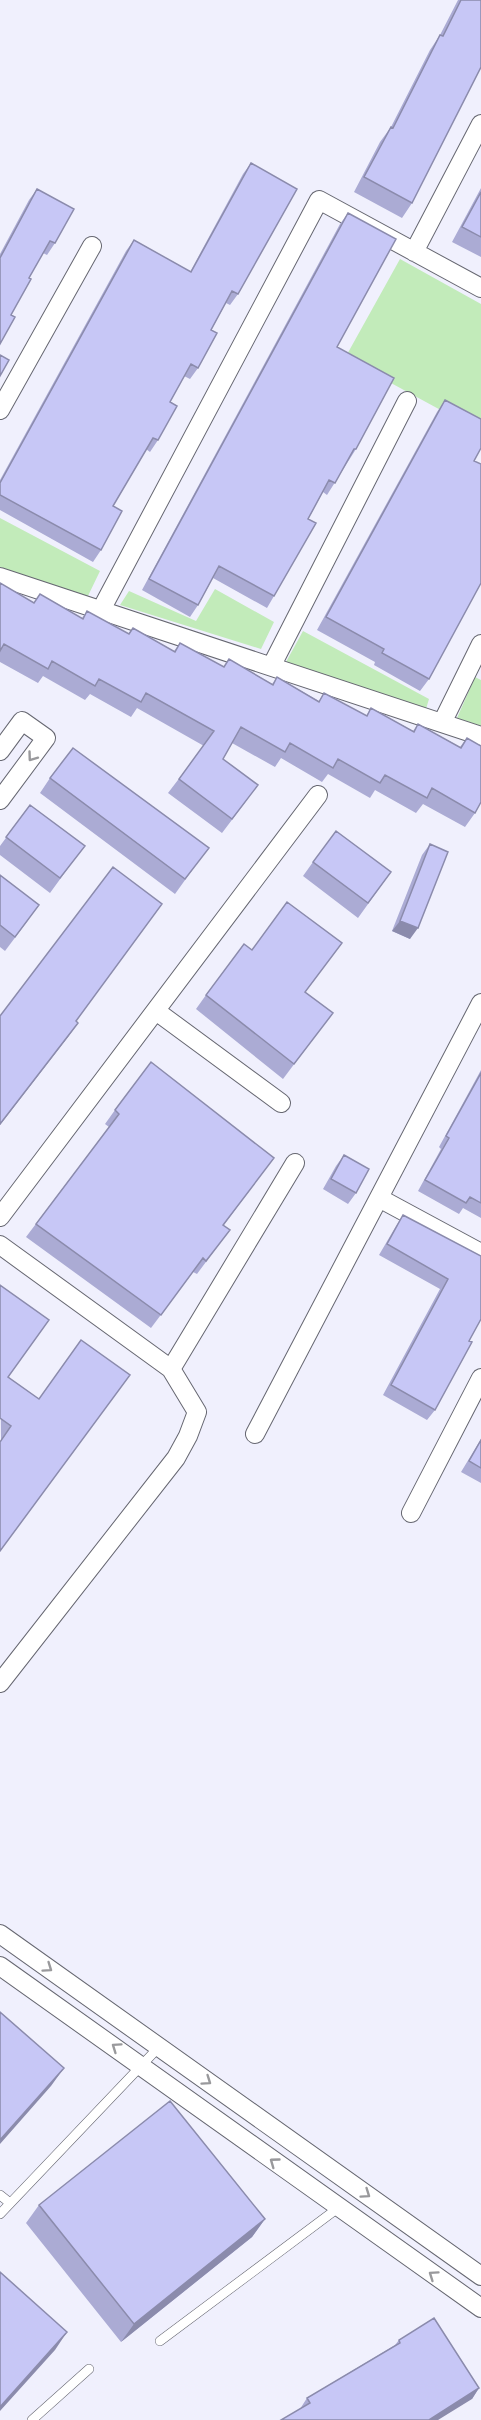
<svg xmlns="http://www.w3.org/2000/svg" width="481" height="2420" viewBox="0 0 481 2420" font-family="Overpass,sans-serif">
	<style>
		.green { fill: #c2ebba }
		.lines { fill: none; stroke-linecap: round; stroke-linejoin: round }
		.service-casing { stroke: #666771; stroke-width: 10 }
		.minor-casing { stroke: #666771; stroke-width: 20 }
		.service { stroke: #fff; stroke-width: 9 }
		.minor { stroke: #fff; stroke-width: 18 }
		.wall { fill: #ababd4 }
		.shaded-wall { fill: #8b8bac }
		.building { fill: #c7c7f6; stroke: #8b8bac; stroke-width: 1.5 }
		.oneway { stroke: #99999c }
	</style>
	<rect width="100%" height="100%" fill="#f0f0fd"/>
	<!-- green -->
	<path class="green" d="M 400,259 L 481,304 L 481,432 L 345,358 Z
		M 0,518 L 100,571 L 87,598 L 0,567 Z
		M 215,589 L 274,622 L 261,649 L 120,605 L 129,591 L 196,621 Z
		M 303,631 L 429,699 L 426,709 L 286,662 Z
		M 475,677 L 481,680 L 481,726 L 457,718 Z"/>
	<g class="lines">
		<!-- service casing -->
		<g class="service-casing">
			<path id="service" d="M 0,2195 L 10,2203
				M 0,2214 L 159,2047
				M 160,2341 L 338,2208
				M 32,2420 L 89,2369"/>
		</g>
		<!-- minor casing -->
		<g class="minor-casing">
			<path id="minor" d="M 414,252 L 481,124
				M 0,410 L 92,246
				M 0,577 L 481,736
				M 101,610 L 319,200 L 481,288
				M 272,665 L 407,401
				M 442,723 L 481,644
				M 0,751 L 22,721 L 46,738 L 0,800
				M 156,1011 L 281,1103
				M 379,1198 L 481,1253
				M 0,1217 L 318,795
				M 0,1245 L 171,1369
				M 255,1434 L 481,1003
				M 411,1513 L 481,1378
				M 0,1683 L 176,1458 L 188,1436 L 197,1412 L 171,1369 L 295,1163
				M 0,1934 L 481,2276
				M 0,1966 L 481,2308"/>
		</g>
		<!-- service -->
		<use href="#service" class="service"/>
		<!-- minor -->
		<use href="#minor" class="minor"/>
	</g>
	<!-- wall -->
	<path class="wall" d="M 458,0 L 481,0 L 412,203 L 402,218 L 354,192 L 380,142 L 391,127 L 430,50 L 440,35 Z
		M 251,163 L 238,294 L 230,305 L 226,303 L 211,330 L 198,368 L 190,379 L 184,376 L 170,402 L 158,440 L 150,452 L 146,449 L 113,506 L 101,550 L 93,562 L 0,510 L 0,480 L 126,251 L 134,240 L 190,272 L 243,174 Z
		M 481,188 L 481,257 L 452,242 Z
		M 37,189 L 55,243 L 47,255 L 43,253 L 29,278 L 11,315 L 0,344 L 0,254 L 29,200 Z
		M 348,213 L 337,347 L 356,449 L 327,495 L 323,492 L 308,519 L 274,596 L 267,608 L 213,578 L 198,605 L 190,617 L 142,590 L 340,224 Z
		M 445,400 L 474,461 L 429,679 L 420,691 L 374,665 L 375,662 L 317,630 L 437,412 Z
		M 0,583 L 34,603 L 40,594 L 82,618 L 87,611 L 128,634 L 133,628 L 174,651 L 180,643 L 224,667 L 229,659 L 272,684 L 277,677 L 319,701 L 324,693 L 366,716 L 371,708 L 413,731 L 418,724 L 460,747 L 467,738 L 475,813 L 465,827 L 423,804 L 416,813 L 375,790 L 370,798 L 328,774 L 322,782 L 281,758 L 275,767 L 232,743 L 223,759 L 247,800 L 222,833 L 168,793 L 204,746 L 137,708 L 131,717 L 90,694 L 85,700 L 43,676 L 38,683 L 0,662 Z
		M 50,778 L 198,862 L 175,894 L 40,793 Z
		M 30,805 L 74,860 L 50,893 L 0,855 L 0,846 Z
		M 430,844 L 410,939 L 392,931 L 422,855 Z
		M 313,862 L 391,872 L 358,918 L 303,876 Z
		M 0,875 L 29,919 L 5,951 L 0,947 Z
		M 342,943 L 305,992 L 322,1027 L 283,1079 L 196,1009 L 206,995 L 252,950 Z
		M 481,1070 L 481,1218 L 463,1208 L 459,1214 L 418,1191 L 441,1149 L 439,1147 Z
		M 115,1110 L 264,1171 L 224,1225 L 220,1243 L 197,1274 L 193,1272 L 151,1328 L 26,1237 L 109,1127 L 105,1124 Z
		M 344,1155 L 356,1193 L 348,1204 L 323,1189 L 336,1166 Z
		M 403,1215 L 481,1256 L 469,1341 L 435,1410 L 427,1420 L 383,1395 L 440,1289 L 379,1255 L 396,1226 Z
		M 0,1285 L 8,1377 L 39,1399 L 130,1375 L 1,1441 Z
		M 481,1439 L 481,1483 L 461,1472 Z
		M 39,2205 L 265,2219 L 252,2237 L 121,2342 L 26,2223 Z
		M 399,2340 L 479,2388 L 472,2399 L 300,2409 L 307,2398 L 395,2345 Z"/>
	<!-- shaded-wall -->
	<path class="shaded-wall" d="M 400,921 L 418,928 L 410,939 L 392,931 Z
		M 78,1023 L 68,1037 L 0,1125 L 0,1124 Z
		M 64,2068 L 51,2086 L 0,2144 L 0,2140 Z
		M 265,2219 L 252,2237 L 121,2342 L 134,2324 Z
		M 67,2332 L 55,2350 L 0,2411 L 0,2407 Z
		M 479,2388 L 472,2399 L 438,2420 L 429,2420 Z"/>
	<!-- building -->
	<path class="building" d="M 461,0 L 481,0 L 481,67 L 412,203 L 364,177 L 391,127 L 393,128 L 440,35 L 443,36 Z
		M 251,163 L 297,189 L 238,294 L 232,291 L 211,330 L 217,333 L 198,368 L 191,364 L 170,402 L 177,406 L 158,440 L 153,438 L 113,506 L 122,511 L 101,550 L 0,495 L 0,483 L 134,240 L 191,272 Z
		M 37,189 L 74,209 L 55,243 L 50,241 L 29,278 L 31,279 L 11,315 L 15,317 L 0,344 L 0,258 Z
		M 481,192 L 481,237 L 462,227 Z
		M 348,213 L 396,239 L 337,347 L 394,378 L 356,449 L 354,449 L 335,483 L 329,480 L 308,519 L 316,523 L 274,596 L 219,566 L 198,605 L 149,579 Z
		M 0,355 L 9,360 L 0,376 Z
		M 445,400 L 481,419 L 481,448 L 474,461 L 481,464 L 481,583 L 429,679 L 382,653 L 384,649 L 326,617 Z
		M 0,583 L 34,603 L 40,594 L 83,619 L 87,611 L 129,634 L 133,628 L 175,652 L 180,643 L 224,667 L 229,659 L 273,685 L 277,677 L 319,702 L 324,693 L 367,716 L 371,708 L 414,732 L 418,724 L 461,748 L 467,738 L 481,746 L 481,802 L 475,813 L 432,788 L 427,798 L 385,775 L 380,783 L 338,759 L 333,768 L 290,743 L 285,752 L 241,727 L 223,759 L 258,785 L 232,819 L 179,779 L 214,731 L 146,693 L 141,702 L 99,679 L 95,686 L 52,661 L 48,669 L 4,644 L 0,651 Z
		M 73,748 L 209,848 L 185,879 L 50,778 Z
		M 30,805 L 85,846 L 60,878 L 6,837 Z
		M 336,831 L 391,872 L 368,903 L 313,862 Z
		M 430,844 L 448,852 L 418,928 L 400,921 Z
		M 113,867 L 162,904 L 76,1021 L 78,1023 L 0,1124 L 0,1016 Z
		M 0,875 L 39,905 L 15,937 L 0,925 Z
		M 287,902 L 342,943 L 305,992 L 333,1013 L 294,1064 L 206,995 L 244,944 L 252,950 Z
		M 151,1062 L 274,1158 L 223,1225 L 230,1230 L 206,1261 L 203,1258 L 161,1315 L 36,1224 L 119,1114 L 115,1110 Z
		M 481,1073 L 481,1203 L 470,1197 L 466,1203 L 425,1180 L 449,1138 L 446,1136 Z
		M 344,1155 L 369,1169 L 356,1193 L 331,1179 Z
		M 403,1215 L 481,1256 L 481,1319 L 469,1341 L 472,1342 L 435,1410 L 391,1385 L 448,1279 L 387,1244 Z
		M 0,1285 L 49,1320 L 8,1377 L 39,1399 L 81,1340 L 130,1375 L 0,1551 L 0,1442 L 11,1426 L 0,1418 Z
		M 481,1440 L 481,1468 L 469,1461 Z
		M 0,2012 L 64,2068 L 0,2140 Z
		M 170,2101 L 265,2219 L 134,2324 L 39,2205 Z
		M 0,2272 L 67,2332 L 0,2407 Z
		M 434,2318 L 479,2388 L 429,2420 L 281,2420 L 310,2403 L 307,2398 L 400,2343 L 399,2340 Z"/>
	<!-- one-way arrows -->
	<defs><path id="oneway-chevron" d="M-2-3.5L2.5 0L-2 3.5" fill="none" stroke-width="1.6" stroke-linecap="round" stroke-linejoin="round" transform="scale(1.5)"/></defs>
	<g class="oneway">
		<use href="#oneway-chevron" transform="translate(32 757) rotate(126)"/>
		<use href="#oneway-chevron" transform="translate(48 1968) rotate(35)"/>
		<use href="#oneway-chevron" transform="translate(116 2047) rotate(-145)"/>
		<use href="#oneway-chevron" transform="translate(207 2081) rotate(35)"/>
		<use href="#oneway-chevron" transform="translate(274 2162) rotate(-144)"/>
		<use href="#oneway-chevron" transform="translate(366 2194) rotate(35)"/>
		<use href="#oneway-chevron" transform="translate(433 2275) rotate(-145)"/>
	</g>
</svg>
